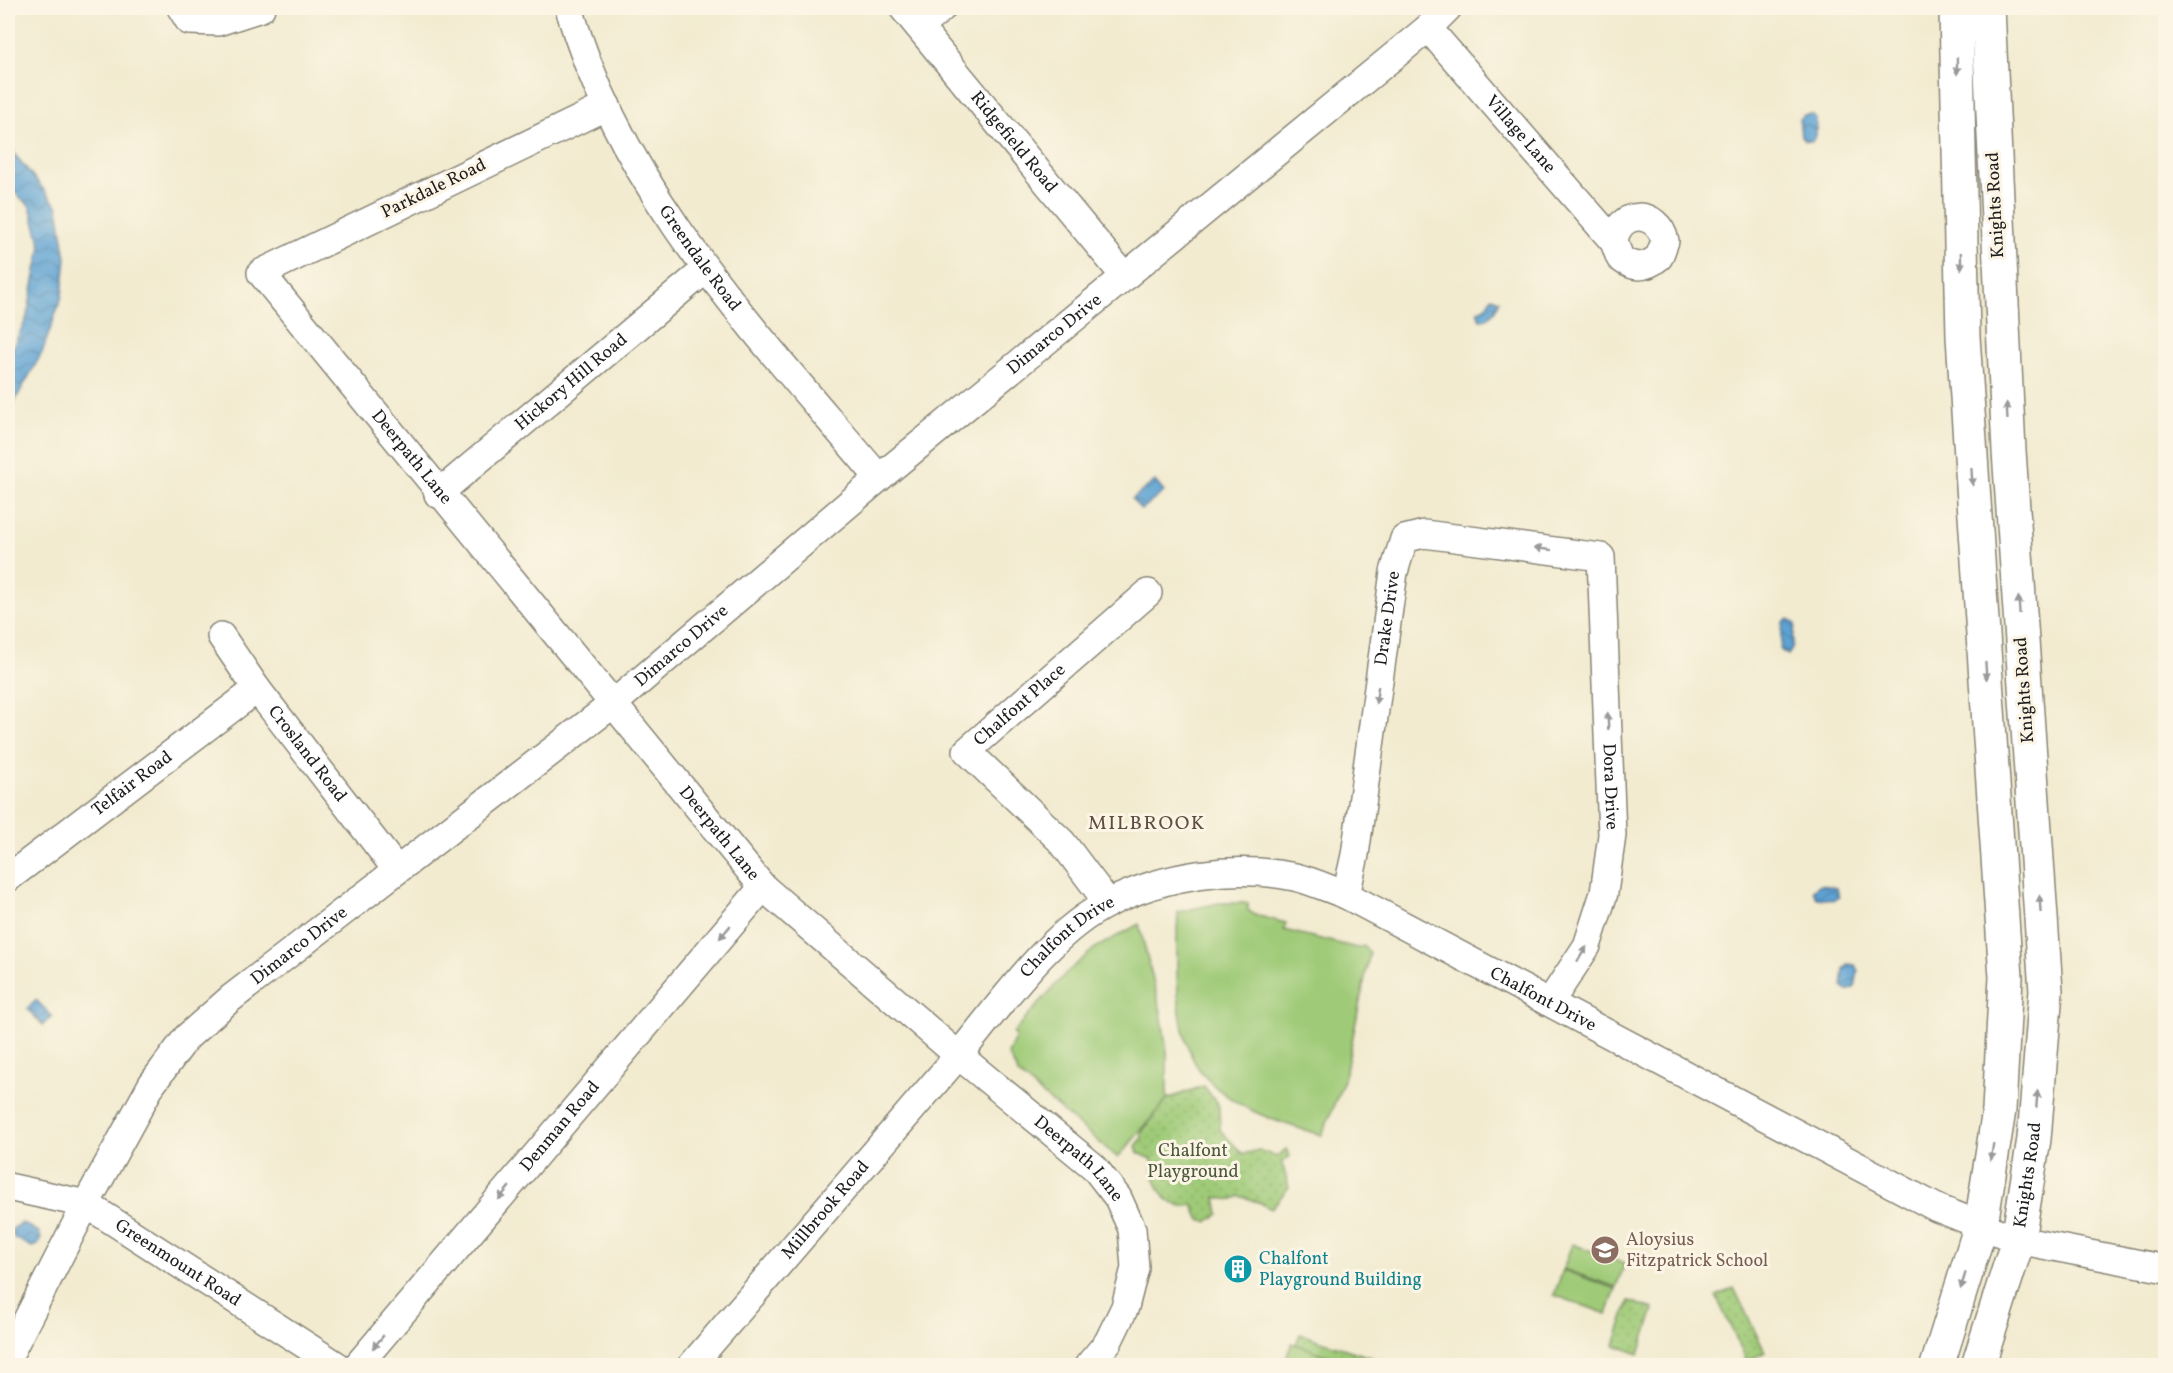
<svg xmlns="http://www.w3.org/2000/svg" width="2173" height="1373" viewBox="0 0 2173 1373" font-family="Vollkorn,serif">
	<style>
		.green { fill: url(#green-dots); stroke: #5e734a; stroke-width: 1.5 }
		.pitch { fill: #9fca77; stroke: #5e734a; stroke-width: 1.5 }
		.water { fill: url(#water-waves); stroke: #3c5f78; stroke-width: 1.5 }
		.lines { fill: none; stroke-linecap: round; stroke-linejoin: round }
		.minor-casing { stroke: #878476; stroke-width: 30 }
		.major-casing { stroke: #878476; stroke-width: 36 }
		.minor { stroke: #fff; stroke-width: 27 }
		.major { stroke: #fff; stroke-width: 33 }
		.oneway { fill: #999 }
		.labels { text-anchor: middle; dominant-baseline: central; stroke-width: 6; stroke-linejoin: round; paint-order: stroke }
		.street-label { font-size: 18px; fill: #1c1c1c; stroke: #fcf5e5 }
		.park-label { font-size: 18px; fill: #4a593c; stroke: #fcf5e5 }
		.education-label { font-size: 18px; fill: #785e54; stroke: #fcf5e5; text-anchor: start }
		.culture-label { font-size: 18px; fill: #0d838f; stroke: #fcf5e5; text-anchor: start }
		.neighbourhood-label { font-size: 20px; letter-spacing: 1.5px; fill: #5e4d42; stroke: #fcf5e5 }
	</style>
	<defs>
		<pattern id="green-dots" width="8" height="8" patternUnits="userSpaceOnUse" patternTransform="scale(1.5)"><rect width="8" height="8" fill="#9fca77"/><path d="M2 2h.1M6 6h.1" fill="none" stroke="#88ad66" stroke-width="1.8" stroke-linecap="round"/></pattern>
		<pattern id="water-waves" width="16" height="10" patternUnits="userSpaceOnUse" patternTransform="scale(1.5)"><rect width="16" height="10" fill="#5da2d3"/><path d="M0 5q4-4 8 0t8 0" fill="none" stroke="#4c83aa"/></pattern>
	</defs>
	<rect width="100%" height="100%" fill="#fcf5e5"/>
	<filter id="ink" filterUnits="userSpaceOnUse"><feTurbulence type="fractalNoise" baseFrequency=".0167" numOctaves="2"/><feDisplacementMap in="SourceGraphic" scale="12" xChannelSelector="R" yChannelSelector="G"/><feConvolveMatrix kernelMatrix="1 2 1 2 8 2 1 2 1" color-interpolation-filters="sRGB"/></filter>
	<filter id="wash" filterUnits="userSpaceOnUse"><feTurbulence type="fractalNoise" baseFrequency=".008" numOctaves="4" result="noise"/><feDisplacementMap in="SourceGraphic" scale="24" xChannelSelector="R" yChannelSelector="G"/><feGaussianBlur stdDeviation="1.35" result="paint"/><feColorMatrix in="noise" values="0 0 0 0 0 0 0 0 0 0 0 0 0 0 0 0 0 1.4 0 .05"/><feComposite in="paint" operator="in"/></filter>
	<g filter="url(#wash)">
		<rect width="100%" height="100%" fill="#f2ebd0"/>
		<!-- green -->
		<path class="green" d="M 1204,1086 L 1219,1106 L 1220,1130 L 1243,1154 L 1259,1150 L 1277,1157 L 1286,1149 L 1290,1156 L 1282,1163 L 1289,1187 L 1271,1209 L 1261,1203 L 1239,1196 C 1232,1202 1224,1199 1216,1197 L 1219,1214 L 1207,1222 L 1200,1220 L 1193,1205 C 1165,1212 1152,1183 1152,1159 L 1138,1153 L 1136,1146 L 1142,1138 L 1141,1133 L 1167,1099 Z
			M 1734,1288 L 1765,1352 L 1747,1361 L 1716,1296 Z
			M 1629,1301 L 1654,1309 L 1639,1354 L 1614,1345 Z
			M 1300,1334 L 1394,1365 L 1288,1366 Z"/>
		<!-- pitch -->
		<path class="pitch" d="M 1219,903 L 1248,903 L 1248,910 L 1255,915 L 1286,923 L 1284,930 L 1357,948 L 1364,946 L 1370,953 L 1344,1080 L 1322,1135 C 1278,1123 1227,1107 1199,1069 C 1173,1033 1176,954 1178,912 Z
			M 1139,924 L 1161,1012 L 1167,1052 L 1167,1099 L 1118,1158 L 1019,1075 L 1008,1054 L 1016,1036 L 1013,1033 L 1065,974 L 1095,948 Z
			M 1572,1244 L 1625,1263 L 1616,1287 L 1563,1269 Z
			M 1563,1270 L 1616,1289 L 1607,1314 L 1554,1295 Z
			M 1292,1343 L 1353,1365 L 1283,1365 Z"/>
		<!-- water -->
		<path class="water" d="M 1812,114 L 1816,118 L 1816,136 L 1812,141 L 1805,141 L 1801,136 L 1799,119 L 1804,115 Z
			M 8,146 L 58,207 L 66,258 L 62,296 L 42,353 L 8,413 L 8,356 L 26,320 L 41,246 L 30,206 L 8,187 Z
			M 1492,297 L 1499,300 C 1497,310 1490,319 1481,320 L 1477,312 L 1486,306 Z
			M 1155,481 L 1164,492 L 1141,510 L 1132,499 Z
			M 1789,619 L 1795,624 L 1792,649 L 1788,655 L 1780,650 L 1783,622 Z
			M 1819,885 L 1837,887 L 1839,897 L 1834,900 L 1817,898 L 1813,890 Z
			M 1848,964 L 1855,965 L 1858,971 L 1855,987 L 1848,991 L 1842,986 L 1844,969 Z
			M 36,1000 L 52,1016 L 43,1025 L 27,1009 Z
			M 22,1223 L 39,1232 L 41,1238 L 38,1245 L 32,1247 L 14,1238 L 12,1229 Z"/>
	</g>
	<g filter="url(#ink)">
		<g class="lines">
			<!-- minor casing -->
			<g class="minor-casing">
				<g id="minor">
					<path d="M 181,8 L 189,21 L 218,22 L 261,8"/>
					<path id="s1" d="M 569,8 C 622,193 758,334 879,478"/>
					<path id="s2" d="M 903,8 L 1125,277"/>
					<path d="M 919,27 L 942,8"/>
					<path id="s3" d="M 1428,28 L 1614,242 L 1620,258 C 1634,269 1646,268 1659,257 L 1665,241 C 1658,209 1618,209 1614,242"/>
					<path id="s4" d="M 607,106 L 261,273 L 763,887 L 958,1055 L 1094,1167 L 1118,1198 L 1132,1229 L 1135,1268 L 1125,1307 L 1108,1342 L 1088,1366"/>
					<path id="s5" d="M 438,494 L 705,270"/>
					<path id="s6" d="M 221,636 L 257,689 L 396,869"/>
					<path id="s7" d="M 8,878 L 257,689"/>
					<path id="s8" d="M 1346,895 L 1355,855 L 1394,572 L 1404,539 L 1424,534 L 1601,557 L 1612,835 L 1604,893 L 1587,946 L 1550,1002"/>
					<path id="s9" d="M 1108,903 L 1062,842 L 967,751 L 1148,593"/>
					<path id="s10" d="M 8,1187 L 86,1204 L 338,1366"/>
					<path id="s11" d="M 8,1357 L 86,1204 L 152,1084 L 187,1037 L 230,999 L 613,704 L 879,478 L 1428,28 L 1448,8"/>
					<path id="s12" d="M 357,1366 L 763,887"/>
					<path id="s13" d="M 691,1366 C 780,1263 869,1160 957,1057 C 1000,1006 1049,932 1109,903 C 1164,875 1234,864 1295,877 C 1312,881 1329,889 1346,895 L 1937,1208 L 2018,1240 L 2166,1269"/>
				</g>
			</g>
			<!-- major casing -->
			<g class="major-casing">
				<g id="major">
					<path d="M 1937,1366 L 1981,1225 L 1999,1110 L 2006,977 L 1963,337 L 1956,8"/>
					<path id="s14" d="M 1978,1366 L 2018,1240 L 2034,1139 L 2046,991 L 2009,451 L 1988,8"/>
				</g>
			</g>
			<!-- minor -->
			<use href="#minor" class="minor"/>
			<!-- major -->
			<use href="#major" class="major"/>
		</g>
		<!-- one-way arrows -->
		<defs><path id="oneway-solid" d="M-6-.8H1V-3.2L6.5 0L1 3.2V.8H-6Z" transform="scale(1.5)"/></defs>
		<g class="oneway">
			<use href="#oneway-solid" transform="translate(1957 66) rotate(89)"/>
			<use href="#oneway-solid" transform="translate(1961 261) rotate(89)"/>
			<use href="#oneway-solid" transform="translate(2007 411) rotate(-93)"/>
			<use href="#oneway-solid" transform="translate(1972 477) rotate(86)"/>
			<use href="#oneway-solid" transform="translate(1543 549) rotate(-173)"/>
			<use href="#oneway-solid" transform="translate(2019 605) rotate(-94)"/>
			<use href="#oneway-solid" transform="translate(1986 671) rotate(86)"/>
			<use href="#oneway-solid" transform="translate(1377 695) rotate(98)"/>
			<use href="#oneway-solid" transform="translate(1608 721) rotate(-92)"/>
			<use href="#oneway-solid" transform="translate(2040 904) rotate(-94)"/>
			<use href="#oneway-solid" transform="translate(725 932) rotate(130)"/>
			<use href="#oneway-solid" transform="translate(1582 954) rotate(-57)"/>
			<use href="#oneway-solid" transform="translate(2037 1099) rotate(-85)"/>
			<use href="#oneway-solid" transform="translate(1992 1152) rotate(99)"/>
			<use href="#oneway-solid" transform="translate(504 1193) rotate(130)"/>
			<use href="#oneway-solid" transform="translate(1963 1281) rotate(107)"/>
			<use href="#oneway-solid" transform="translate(378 1342) rotate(130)"/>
		</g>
	</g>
	<!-- icons -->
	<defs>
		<g id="school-disc" transform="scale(1.5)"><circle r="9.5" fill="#8d6e63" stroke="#fcf5e5"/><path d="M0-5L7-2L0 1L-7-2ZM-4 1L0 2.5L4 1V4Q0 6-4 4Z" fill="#fff"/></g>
		<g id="building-disc" transform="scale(1.5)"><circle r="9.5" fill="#0f9aa8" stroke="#fcf5e5"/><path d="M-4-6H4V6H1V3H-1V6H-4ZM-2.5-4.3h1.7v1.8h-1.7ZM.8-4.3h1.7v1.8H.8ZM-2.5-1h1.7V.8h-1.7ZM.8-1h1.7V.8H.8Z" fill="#fff"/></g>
	</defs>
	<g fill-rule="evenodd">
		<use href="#school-disc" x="1605" y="1250"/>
		<use href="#building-disc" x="1238" y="1269"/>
	</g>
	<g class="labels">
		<!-- street labels -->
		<g class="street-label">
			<text stroke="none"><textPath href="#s3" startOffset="141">Village Lane</textPath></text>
			<text stroke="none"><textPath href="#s2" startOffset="174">Ridgefield Road</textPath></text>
			<text transform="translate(434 189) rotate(-26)">Parkdale Road</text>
			<text transform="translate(1996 205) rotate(-93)">Knights Road</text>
			<text stroke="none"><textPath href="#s1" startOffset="284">Greendale Road</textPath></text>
			<text stroke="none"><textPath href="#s11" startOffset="1484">Dimarco Drive</textPath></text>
			<text stroke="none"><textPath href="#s5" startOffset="174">Hickory Hill Road</textPath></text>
			<text stroke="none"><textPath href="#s4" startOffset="622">Deerpath Lane</textPath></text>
			<text stroke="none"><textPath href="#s8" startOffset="280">Drake Drive</textPath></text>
			<text stroke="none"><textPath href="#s11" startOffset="998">Dimarco Drive</textPath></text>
			<text transform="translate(2025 690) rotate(-94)">Knights Road</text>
			<text stroke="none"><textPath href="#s9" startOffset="278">Chalfont Place</textPath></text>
			<text stroke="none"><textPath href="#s6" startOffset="146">Crosland Road</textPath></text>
			<text stroke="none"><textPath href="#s7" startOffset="156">Telfair Road</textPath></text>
			<text stroke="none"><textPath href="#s8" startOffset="790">Dora Drive</textPath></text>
			<text stroke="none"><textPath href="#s4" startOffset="1108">Deerpath Lane</textPath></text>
			<text stroke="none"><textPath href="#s13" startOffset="572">Chalfont Drive</textPath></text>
			<text stroke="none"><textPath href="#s11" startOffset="512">Dimarco Drive</textPath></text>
			<text stroke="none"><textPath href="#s13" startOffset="1094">Chalfont Drive</textPath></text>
			<text stroke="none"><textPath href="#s12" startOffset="314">Denman Road</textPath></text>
			<text stroke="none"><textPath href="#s4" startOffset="1594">Deerpath Lane</textPath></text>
			<text stroke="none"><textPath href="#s14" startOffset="198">Knights Road</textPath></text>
			<text stroke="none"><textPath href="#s13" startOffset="206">Millbrook Road</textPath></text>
			<text stroke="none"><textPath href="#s10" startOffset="189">Greenmount Road</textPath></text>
		</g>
		<!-- park labels -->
		<g class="park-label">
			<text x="1193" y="1151">Chalfont<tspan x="1193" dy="21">Playground</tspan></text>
		</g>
		<!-- education labels -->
		<g class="education-label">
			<text x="1626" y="1240">Aloysius<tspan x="1626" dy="21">Fitzpatrick School</tspan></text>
		</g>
		<!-- culture labels -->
		<g class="culture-label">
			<text x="1259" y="1259">Chalfont<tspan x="1259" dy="21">Playground Building</tspan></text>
		</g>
		<!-- neighbourhood labels -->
		<g class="neighbourhood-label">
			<text x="1147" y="824">MILBROOK</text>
		</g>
	</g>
	<!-- margin -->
	<rect width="2173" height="1373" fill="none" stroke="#fcf5e5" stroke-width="30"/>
</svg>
